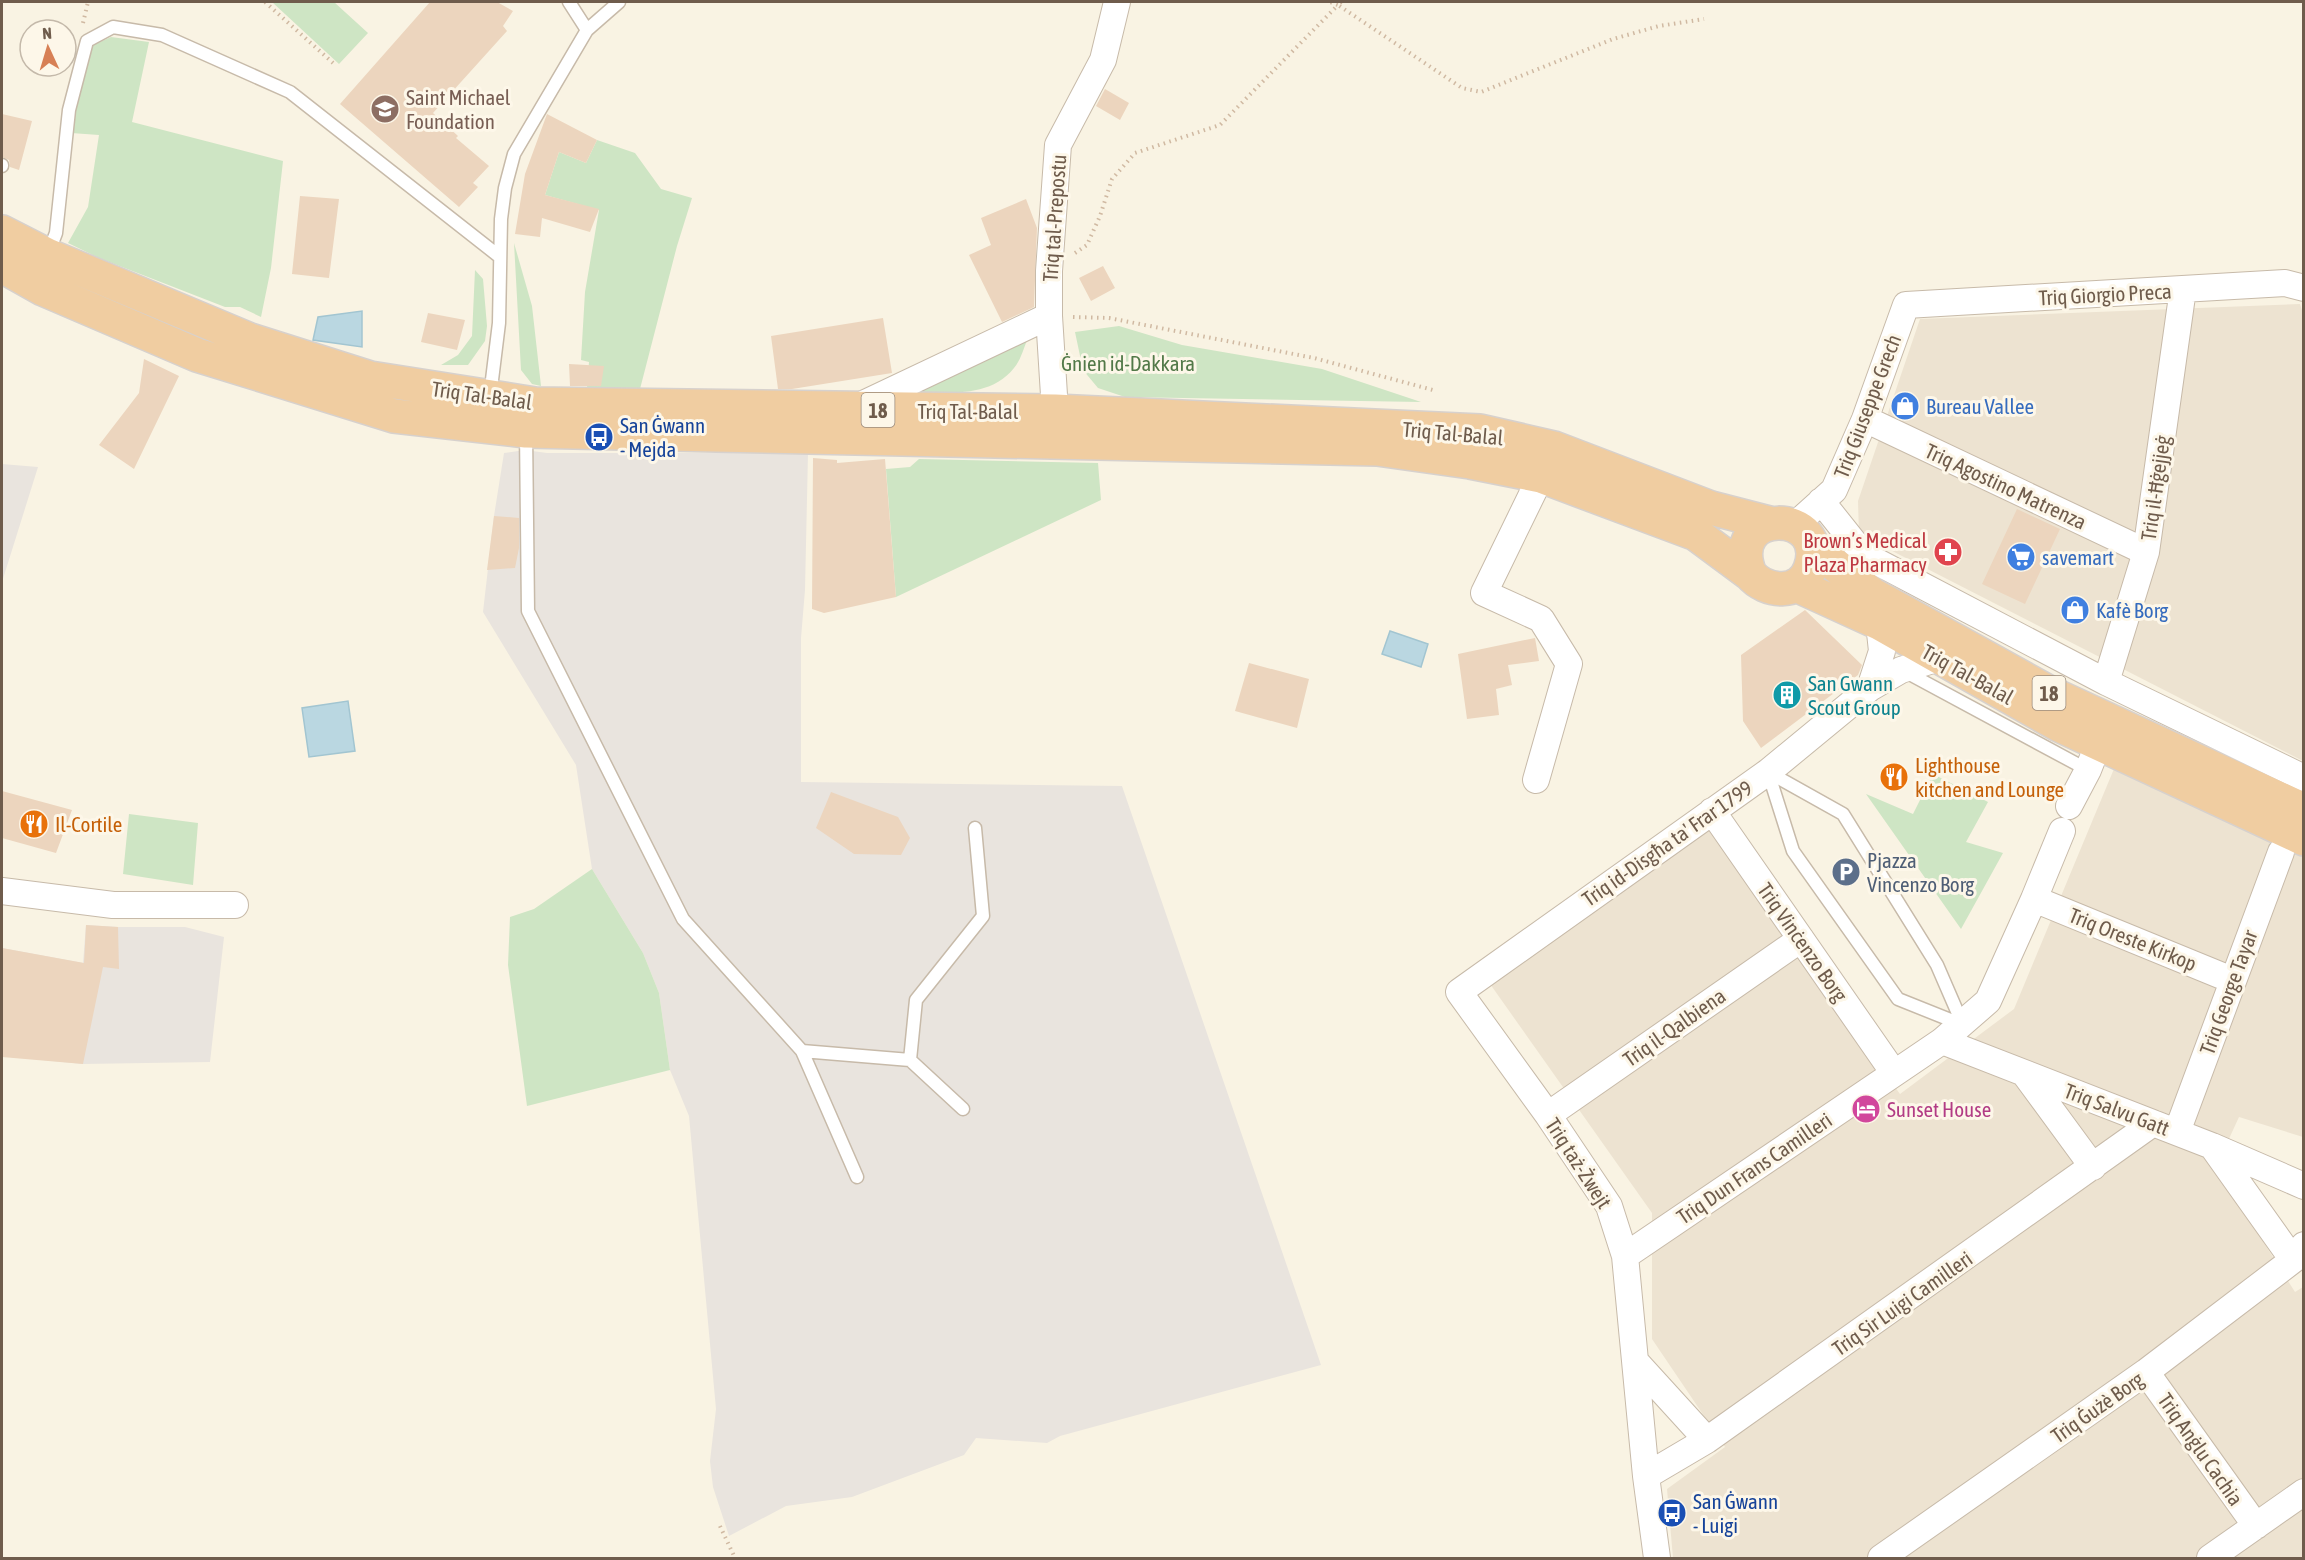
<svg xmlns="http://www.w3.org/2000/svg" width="2305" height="1560" viewBox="0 0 2305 1560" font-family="'Asap Condensed',sans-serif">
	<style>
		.residential { fill: #ede3d1 }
		.industrial { fill: #e9e4de }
		.green { fill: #cee5c4 }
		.water { fill: #bad7e1; stroke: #a2c5d1; stroke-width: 1.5 }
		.building { fill: #ecd5be }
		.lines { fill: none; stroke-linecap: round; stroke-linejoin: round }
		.service-casing { stroke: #c7baa9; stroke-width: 15 }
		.minor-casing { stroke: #c7baa9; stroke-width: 28 }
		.trunk-casing { stroke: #d7d1cd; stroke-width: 36 }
		.path { stroke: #d0b9a2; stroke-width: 4; stroke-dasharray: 1.5 4.5; stroke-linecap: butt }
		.service { stroke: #fff; stroke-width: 12 }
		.minor { stroke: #fff; stroke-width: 26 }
		.trunk { stroke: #f0cda1; stroke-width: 33 }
		.labels { text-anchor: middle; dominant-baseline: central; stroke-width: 6; stroke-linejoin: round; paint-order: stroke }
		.shield { fill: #fdf7e9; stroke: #9a8a7b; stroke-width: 1.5 }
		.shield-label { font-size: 20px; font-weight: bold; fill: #6f5c4c }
		.education-label { font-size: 21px; fill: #785e54; stroke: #fdf7e9; text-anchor: start }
		.street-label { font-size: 21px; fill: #6f5c4c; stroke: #fdf7e9 }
		.park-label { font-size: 21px; fill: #527948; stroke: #fdf7e9 }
		.shop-label { font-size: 21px; fill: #366cbe; stroke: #fdf7e9; text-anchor: start }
		.transit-label { font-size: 21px; fill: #164399; stroke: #fdf7e9; text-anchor: start }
		.health-label { font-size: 21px; fill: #be3a42; stroke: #fdf7e9; text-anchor: end }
		.culture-label { font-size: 21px; fill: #0d838f; stroke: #fdf7e9; text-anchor: start }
		.food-label { font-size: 21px; fill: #c56008; stroke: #fdf7e9; text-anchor: start }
		.service-label { font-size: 21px; fill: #4e5e75; stroke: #fdf7e9; text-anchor: start }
		.hotel-label { font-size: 21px; fill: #b23c85; stroke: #fdf7e9; text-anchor: start }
	</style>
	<rect width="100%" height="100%" fill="#f9f3e3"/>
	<!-- residential -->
	<path class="residential" d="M 2300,304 L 2304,317 L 2303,761 L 1859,534 L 1858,501 L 1920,319 Z
		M 2116,764 L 2303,847 L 2303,1137 L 2239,1117 L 2216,1167 L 2295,1292 L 2303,1287 L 2303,1558 L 1673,1558 L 1667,1489 L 1725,1447 L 1652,1339 L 1652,1213 L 1483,974 L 1709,828 L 1900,1094 L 2014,1009 Z"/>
	<!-- industrial -->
	<path class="industrial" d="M 525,450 L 547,453 L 808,453 L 805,590 L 801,638 L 801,782 L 1122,786 L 1321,1365 L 1060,1436 L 1047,1443 L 976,1438 L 964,1455 L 852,1497 L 786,1506 L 729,1536 L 713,1487 L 710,1461 L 716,1409 L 689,1116 L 670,1070 L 659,993 L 643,953 L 592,869 L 576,765 L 483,612 L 494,516 L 504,453 Z
		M 2,464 L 38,467 L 2,582 Z
		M 86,925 L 118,927 L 185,927 L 224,937 L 210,1062 L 83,1064 L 2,1056 L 2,948 L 83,963 Z"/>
	<!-- green -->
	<path class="green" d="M 272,2 L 334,2 L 368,33 L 339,64 Z
		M 111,37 L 149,42 L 132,122 L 283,161 L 271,268 L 261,317 L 240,307 L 225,307 L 99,258 L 68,243 L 88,207 L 99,135 L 71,133 L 71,111 L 89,47 Z
		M 597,140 L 635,153 L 661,189 L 692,198 L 677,246 L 640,389 L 587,388 L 589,362 L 581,360 L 585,292 L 599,210 L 545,195 L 559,152 L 586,163 Z
		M 514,243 L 532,306 L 541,386 L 532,384 L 521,370 Z
		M 475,270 L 483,279 L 487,326 L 485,341 L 468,365 L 441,365 L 458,355 L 472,336 Z
		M 1119,326 L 1182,345 L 1322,369 L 1421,402 L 1125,397 L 1098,388 L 1083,370 L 1075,332 Z
		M 1028,338 C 1024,347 1021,360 1014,368 C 990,398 950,392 915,393 Z
		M 919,459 L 1098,463 L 1101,500 L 896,597 L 886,469 L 910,467 Z
		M 1933,774 L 1988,802 L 1966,842 L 2003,853 L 1961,929 L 1866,794 L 1913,814 Z
		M 129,814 L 198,823 L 193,885 L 123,874 Z
		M 592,869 L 643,953 L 659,993 L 670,1070 L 527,1106 L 508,965 L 510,917 L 534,909 Z"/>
	<!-- water -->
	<path class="water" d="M 362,311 L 362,347 L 313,340 L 318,317 Z
		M 1390,631 L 1428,644 L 1421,667 L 1382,654 Z
		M 348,701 L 355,751 L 309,757 L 302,708 Z"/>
	<!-- building -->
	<path class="building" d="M 430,2 L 497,2 L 513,11 L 503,26 L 507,31 L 433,113 L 458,136 L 456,138 L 489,166 L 473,183 L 478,187 L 459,207 L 340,104 Z
		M 1105,89 L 1129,103 L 1120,120 L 1096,106 Z
		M 2,114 L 32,121 L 19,170 L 10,167 L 9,160 L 2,157 Z
		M 547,114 L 597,140 L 586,163 L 559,152 L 545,195 L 599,209 L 590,232 L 542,218 L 540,237 L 515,234 L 525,174 Z
		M 300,196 L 339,199 L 329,278 L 292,274 Z
		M 1026,199 L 1037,228 L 1034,307 L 1002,322 L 969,255 L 991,245 L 981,218 Z
		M 1103,266 L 1115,288 L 1091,301 L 1079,278 Z
		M 428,313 L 465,320 L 457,350 L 421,342 Z
		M 883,318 L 892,373 L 792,389 L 778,389 L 771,336 Z
		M 144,359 L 179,376 L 134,469 L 99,445 L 139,393 Z
		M 569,364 L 604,366 L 601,386 L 570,386 Z
		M 813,458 L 837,460 L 837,463 L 885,459 L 896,597 L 824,613 L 812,609 Z
		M 2017,509 L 2060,529 L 2025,604 L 1982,584 Z
		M 494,516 L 519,518 L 519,548 L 515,568 L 487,570 Z
		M 1805,610 L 1862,665 L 1858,675 L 1761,748 L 1743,721 L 1741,655 Z
		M 1535,638 L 1539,661 L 1508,665 L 1512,685 L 1496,689 L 1499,715 L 1467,719 L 1458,654 Z
		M 1249,663 L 1309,679 L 1297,728 L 1235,711 Z
		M 2,791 L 72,810 L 56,853 L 2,838 Z
		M 831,792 L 898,817 L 910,838 L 901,855 L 854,854 L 816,828 Z
		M 86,925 L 118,927 L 119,969 L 103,967 L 83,1064 L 2,1057 L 2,948 L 84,963 Z"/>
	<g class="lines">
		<!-- service casing -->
		<g class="service-casing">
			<path id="service" d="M 569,2 L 587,30
				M 2,166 L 2,165
				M 48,254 L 56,233 L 69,110 L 87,41 L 113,27 L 162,35 L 290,92 L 500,257
				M 490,396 L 499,323 L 501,219 L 505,188 L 514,154 L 587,30 L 619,2
				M 526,432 L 528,611 L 683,919 L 802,1051 L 857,1177
				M 1904,671 L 2088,770
				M 1768,772 L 1793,851 L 1898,999 L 1963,1025
				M 1768,772 L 1843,814 L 1937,965 L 1963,1025
				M 802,1051 L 910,1060 L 963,1109
				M 910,1060 L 916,1000 L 983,916 L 975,828"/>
		</g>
		<!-- minor casing -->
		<g class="minor-casing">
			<path id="minor" d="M 857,407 L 1049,316
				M 1055,411 L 1049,316 L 1049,271 L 1058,145 L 1103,60 L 1117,2
				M 1865,419 L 2146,552
				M 1821,501 L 1864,555 L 2106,682 L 2304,778
				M 1795,525 L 1834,490 L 1865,419 L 1906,305 L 2285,283 L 2304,288
				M 2106,682 L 2146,552 L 2183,289
				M 1870,688 L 1882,651 L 1879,623
				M 1536,780 L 1569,664 L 1541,619 L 1484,593 L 1541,476
				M 2069,806 L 2088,770 L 2099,742
				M 1712,811 L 1894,1073
				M 2,891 L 113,905 L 235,905
				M 2034,899 L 2232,980
				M 1942,1041 L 2212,1146 L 2304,1186
				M 2024,1073 L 2093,1167
				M 1548,1115 L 1801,939
				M 2177,1132 L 2281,852
				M 2212,1146 L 2293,1260
				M 1625,1256 L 1942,1041 L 1988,1001 L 2034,899 L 2062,831
				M 1635,1361 L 1707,1440
				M 2146,1372 L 2256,1526
				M 1646,1476 L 1707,1440 L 2153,1123
				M 1657,1558 L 1646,1476 L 1625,1256 L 1609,1206 L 1548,1115 L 1459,992 L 1768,772 L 1870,688 L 1901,670 L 1939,658
				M 1881,1558 L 2146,1372 L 2293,1260 L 2304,1245
				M 2210,1558 L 2304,1492"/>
		</g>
		<!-- trunk casing -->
		<g class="trunk-casing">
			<path id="trunk" d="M 2,232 L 47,255 L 250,340 L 370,378 L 535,404 L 1055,411 L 1480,431 L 1554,448 L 1711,508 L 1769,523
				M 2,266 L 43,289 L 197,355 L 394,416 L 526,431 L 1377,449 L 1470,462 L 1541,476 L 1696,534 L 1750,574 C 1766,593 1800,596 1810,569 C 1832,508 1723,506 1750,574
				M 1812,547 L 1873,595 L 2050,693 L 2304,810
				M 1796,585 L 1879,623 L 2059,725 L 2304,839"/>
		</g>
		<!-- path -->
		<path class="path" d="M 265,2 L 333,63
			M 1341,2 L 1338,5 L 1462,88 L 1481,92 L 1613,39 L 1659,26 L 1704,19
			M 83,23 L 88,2
			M 1075,253 L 1087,245 L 1100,216 L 1112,179 L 1135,153 L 1220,125 L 1338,5 L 1330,2
			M 1073,317 L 1109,318 L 1314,358 L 1433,390
			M 720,1526 L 735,1558"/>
		<!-- service -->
		<use href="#service" class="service"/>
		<!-- minor -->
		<use href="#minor" class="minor"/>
		<!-- trunk -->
		<use href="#trunk" class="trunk"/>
	</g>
	<!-- icons -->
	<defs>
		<g id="school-disc" transform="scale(1.5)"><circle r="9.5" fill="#8d6e63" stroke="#fdf7e9"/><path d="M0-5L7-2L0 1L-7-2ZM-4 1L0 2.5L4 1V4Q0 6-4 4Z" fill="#fff"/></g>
		<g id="shop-disc" transform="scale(1.5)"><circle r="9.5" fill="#3f7fe0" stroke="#fdf7e9"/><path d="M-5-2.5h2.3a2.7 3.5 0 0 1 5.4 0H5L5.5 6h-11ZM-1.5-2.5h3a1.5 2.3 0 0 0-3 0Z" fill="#fff"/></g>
		<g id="bus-disc" transform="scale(1.5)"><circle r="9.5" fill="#1a4fb4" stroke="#fdf7e9"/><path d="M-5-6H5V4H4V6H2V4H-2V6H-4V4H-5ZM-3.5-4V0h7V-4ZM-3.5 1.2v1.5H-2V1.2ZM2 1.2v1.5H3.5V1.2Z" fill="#fff"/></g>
		<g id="pharmacy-disc" transform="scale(1.5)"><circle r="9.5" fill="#e0444e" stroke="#fdf7e9"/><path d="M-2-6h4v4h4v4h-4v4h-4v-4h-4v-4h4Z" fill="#fff"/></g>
		<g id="supermarket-disc" transform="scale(1.5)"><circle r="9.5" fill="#3f7fe0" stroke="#fdf7e9"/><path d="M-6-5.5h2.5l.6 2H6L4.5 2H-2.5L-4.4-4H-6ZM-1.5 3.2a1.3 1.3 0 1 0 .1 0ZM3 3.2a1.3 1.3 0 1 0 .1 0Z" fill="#fff"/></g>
		<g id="building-disc" transform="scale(1.5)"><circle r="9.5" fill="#0f9aa8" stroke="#fdf7e9"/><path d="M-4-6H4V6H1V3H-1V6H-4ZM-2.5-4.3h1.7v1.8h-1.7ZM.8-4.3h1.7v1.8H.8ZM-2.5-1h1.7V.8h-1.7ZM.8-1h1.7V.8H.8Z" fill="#fff"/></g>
		<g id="restaurant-disc" transform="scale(1.5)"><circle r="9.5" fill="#e8710a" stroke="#fdf7e9"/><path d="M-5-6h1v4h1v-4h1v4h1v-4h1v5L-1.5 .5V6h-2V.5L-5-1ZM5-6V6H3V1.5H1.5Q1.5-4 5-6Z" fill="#fff"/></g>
		<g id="parking-disc" transform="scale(1.5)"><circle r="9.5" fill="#5c6f8a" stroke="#fdf7e9"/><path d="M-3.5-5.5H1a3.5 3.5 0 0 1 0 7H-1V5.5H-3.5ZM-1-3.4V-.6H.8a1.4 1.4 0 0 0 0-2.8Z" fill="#fff"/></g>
		<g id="hotel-disc" transform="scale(1.5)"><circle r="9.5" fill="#d1479c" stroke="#fdf7e9"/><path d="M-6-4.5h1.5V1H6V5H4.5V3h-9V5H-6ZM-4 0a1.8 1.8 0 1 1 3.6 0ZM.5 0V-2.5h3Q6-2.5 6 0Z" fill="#fff"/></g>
	</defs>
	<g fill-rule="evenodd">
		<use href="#school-disc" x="385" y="109"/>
		<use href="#shop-disc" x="1905" y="406"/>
		<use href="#bus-disc" x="599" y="437"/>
		<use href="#pharmacy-disc" x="1948" y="552"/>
		<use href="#supermarket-disc" x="2021" y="557"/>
		<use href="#shop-disc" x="2075" y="610"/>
		<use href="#building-disc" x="1787" y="695"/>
		<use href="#restaurant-disc" x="1894" y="777"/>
		<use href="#restaurant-disc" x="34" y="824"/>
		<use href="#parking-disc" x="1846" y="872"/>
		<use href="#hotel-disc" x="1866" y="1109"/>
		<use href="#bus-disc" x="1672" y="1513"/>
	</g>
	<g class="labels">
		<!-- shield labels -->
		<g class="shield">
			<rect x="861.5" y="393" width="33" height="34" rx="4.5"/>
			<rect x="2032.5" y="676" width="33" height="34" rx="4.5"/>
		</g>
		<g class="shield-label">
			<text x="878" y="410">18</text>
			<text x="2049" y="693">18</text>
		</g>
		<!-- education labels -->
		<g class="education-label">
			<text x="406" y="97">Saint Michael<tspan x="406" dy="24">Foundation</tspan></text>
		</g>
		<!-- street labels -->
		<g class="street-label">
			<text transform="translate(1054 218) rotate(-86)">Triq tal-Prepostu</text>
			<text transform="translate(2105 294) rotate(-3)">Triq Giorgio Preca</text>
			<text transform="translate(482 395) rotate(8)">Triq Tal-Balal</text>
			<text transform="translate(1867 406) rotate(-69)">Triq Giuseppe Grech</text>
			<text x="968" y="411">Triq Tal-Balal</text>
			<text transform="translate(1453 433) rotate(5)">Triq Tal-Balal</text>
			<text transform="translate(2006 486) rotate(25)">Triq Agostino Matrenza</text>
			<text transform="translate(2155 488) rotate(-82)">Triq il-Ħġejjeġ</text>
			<text transform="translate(1968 674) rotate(29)">Triq Tal-Balal</text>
			<text transform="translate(1667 843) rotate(-35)">Triq id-Disgħa ta' Frar 1799</text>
			<text transform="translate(2133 939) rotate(22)">Triq Oreste Kirkop</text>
			<text transform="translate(1803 942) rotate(55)">Triq Vinċenzo Borg</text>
			<text transform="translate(2228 992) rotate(-70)">Triq George Tayar</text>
			<text transform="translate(1674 1027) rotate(-35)">Triq il-Qalbiena</text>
			<text transform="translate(2117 1109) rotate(21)">Triq Salvu Gatt</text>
			<text transform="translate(1579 1163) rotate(57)">Triq taż-Żwejt</text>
			<text transform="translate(1754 1168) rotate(-34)">Triq Dun Frans Camilleri</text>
			<text transform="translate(1902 1303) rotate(-35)">Triq Sir Luigi Camilleri</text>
			<text transform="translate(2097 1407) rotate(-35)">Triq Ġużè Borg</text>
			<text transform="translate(2201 1449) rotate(55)">Triq Anġlu Cachia</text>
		</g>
		<!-- park labels -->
		<g class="park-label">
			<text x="1128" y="363">Ġnien id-Dakkara</text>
		</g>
		<!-- shop labels -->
		<g class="shop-label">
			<text x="1926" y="406">Bureau Vallee</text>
			<text x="2042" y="557">savemart</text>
			<text x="2096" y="610">Kafè Borg</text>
		</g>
		<!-- transit labels -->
		<g class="transit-label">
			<text x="620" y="425">San Ġwann<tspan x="620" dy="24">- Mejda</tspan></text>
			<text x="1693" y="1501">San Ġwann<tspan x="1693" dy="24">- Luigi</tspan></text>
		</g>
		<!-- health labels -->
		<g class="health-label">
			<text x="1927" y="540">Brown’s Medical<tspan x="1927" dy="24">Plaza Pharmacy</tspan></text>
		</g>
		<!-- culture labels -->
		<g class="culture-label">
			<text x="1808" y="683">San Gwann<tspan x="1808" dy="24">Scout Group</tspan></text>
		</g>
		<!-- food labels -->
		<g class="food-label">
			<text x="1915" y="765">Lighthouse<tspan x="1915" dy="24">kitchen and Lounge</tspan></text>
			<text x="55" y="824">Il-Cortile</text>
		</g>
		<!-- service labels -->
		<g class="service-label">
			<text x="1867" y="860">Pjazza<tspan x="1867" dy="24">Vincenzo Borg</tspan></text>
		</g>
		<!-- hotel labels -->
		<g class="hotel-label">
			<text x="1887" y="1109">Sunset House</text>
		</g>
	</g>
	<!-- border -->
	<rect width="2305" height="1560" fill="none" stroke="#6f5c4c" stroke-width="6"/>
	<!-- north arrow -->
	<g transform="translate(48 48) rotate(356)"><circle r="28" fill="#fdf7e9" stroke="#c4b9aa" stroke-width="1.5"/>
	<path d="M0-4.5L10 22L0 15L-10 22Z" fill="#d78055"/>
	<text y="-9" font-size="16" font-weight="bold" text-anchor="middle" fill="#6f5c4c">N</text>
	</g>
</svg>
